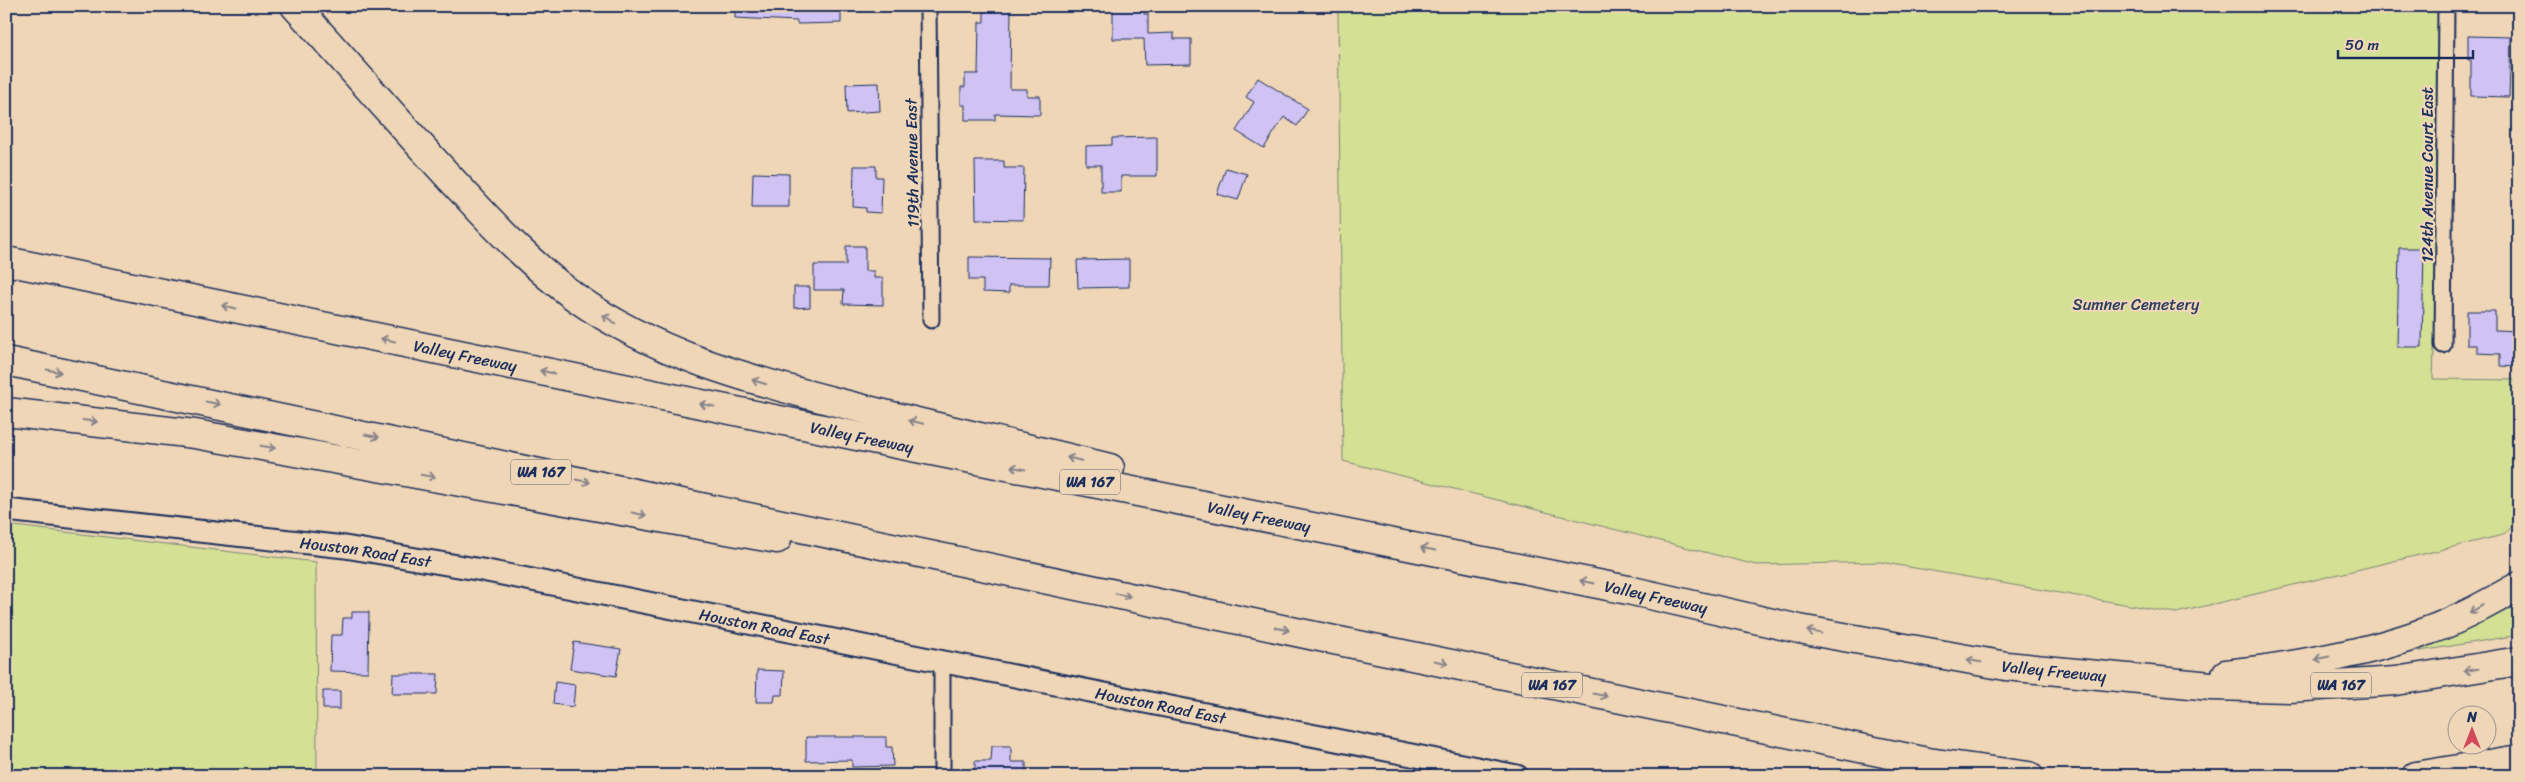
<svg xmlns="http://www.w3.org/2000/svg" width="2525" height="782" viewBox="0 0 2525 782" font-family="Sriracha,sans-serif">
	<style>
		.green { fill: #d4e093; stroke: #788878 }
		.building { fill: #d0c2f3; stroke: #1b2f5e }
		.lines { fill: none; stroke-linecap: round; stroke-linejoin: round }
		.street-casing { stroke: #1b2f5e; stroke-width: 19 }
		.secondary-casing { stroke: #1b2f5e; stroke-width: 25 }
		.highway-casing { stroke: #1b2f5e; stroke-width: 31 }
		.street { stroke: #efd6b6; stroke-width: 15 }
		.secondary { stroke: #efd6b6; stroke-width: 21 }
		.highway { stroke: #efd6b6; stroke-width: 28 }
		.oneway { stroke: #85828a }
		.labels { text-anchor: middle; dominant-baseline: central; stroke-width: 4.5; stroke-linejoin: round; paint-order: stroke }
		.shield { fill: #efd6b6; stroke: #5b6178; stroke-width: 1 }
		.shield-label { font-size: 15px; font-weight: bold; fill: #1b2f5e }
		.street-label { font-size: 16px; fill: #1b2f5e; stroke: #efd6b6 }
		.park-label { font-size: 16px; fill: #2e4163; stroke: #efd6b6 }
	</style>
	<rect width="100%" height="100%" fill="#efd6b6"/>
	<filter id="ink" filterUnits="userSpaceOnUse"><feTurbulence type="fractalNoise" baseFrequency=".02" numOctaves="2"/><feDisplacementMap in="SourceGraphic" scale="10" xChannelSelector="R" yChannelSelector="G"/><feConvolveMatrix kernelMatrix="1 2 1 2 8 2 1 2 1" color-interpolation-filters="sRGB"/></filter>
	<g filter="url(#ink)">
		<!-- green -->
		<path class="green" d="M 1338,6 L 2446,6 L 2433,379 L 2519,380 L 2519,520 L 2503,535 L 2176,613 L 1880,562 L 1756,565 L 1343,461 Z
			M 6,525 L 316,562 L 317,776 L 6,776 Z
			M 2519,602 L 2519,635 L 2414,652 L 2507,610 Z"/>
		<!-- building -->
		<path class="building" d="M 735,6 L 841,6 L 841,23 L 797,24 L 797,21 L 735,18 Z
			M 984,6 L 1011,6 L 1010,89 L 1027,89 L 1027,96 L 1040,96 L 1040,115 L 995,114 L 995,120 L 965,120 L 965,105 L 961,105 L 961,87 L 965,87 L 965,74 L 978,74 L 979,22 L 984,22 Z
			M 1113,6 L 1144,6 L 1144,14 L 1148,14 L 1148,34 L 1174,33 L 1174,39 L 1191,39 L 1191,64 L 1145,65 L 1144,39 L 1113,39 Z
			M 2468,36 L 2511,37 L 2509,97 L 2471,96 L 2471,60 L 2468,60 Z
			M 1258,78 L 1308,109 L 1297,126 L 1284,117 L 1264,148 L 1236,131 L 1254,102 L 1246,97 Z
			M 879,83 L 880,111 L 847,113 L 846,84 Z
			M 1157,137 L 1157,176 L 1121,176 L 1121,192 L 1101,192 L 1101,165 L 1086,165 L 1086,146 L 1112,145 L 1112,138 Z
			M 975,161 L 1004,161 L 1004,168 L 1024,168 L 1023,220 L 976,219 Z
			M 854,166 L 876,166 L 876,177 L 882,177 L 881,213 L 866,212 L 866,208 L 853,207 Z
			M 1226,168 L 1247,174 L 1238,200 L 1217,194 Z
			M 753,173 L 789,174 L 789,207 L 752,207 Z
			M 846,246 L 865,246 L 865,271 L 874,271 L 874,278 L 883,278 L 883,305 L 843,304 L 844,290 L 814,290 L 814,265 L 846,265 Z
			M 2399,248 L 2424,248 L 2422,347 L 2397,347 Z
			M 969,257 L 1050,258 L 1049,285 L 1009,285 L 1009,293 L 983,292 L 983,280 L 969,280 Z
			M 1129,259 L 1129,287 L 1078,288 L 1077,260 Z
			M 794,287 L 810,287 L 810,307 L 794,308 Z
			M 2467,311 L 2495,311 L 2495,330 L 2519,331 L 2519,367 L 2500,366 L 2500,354 L 2477,353 L 2477,345 L 2467,345 Z
			M 352,612 L 369,612 L 368,672 L 330,671 L 331,635 L 342,635 L 343,618 L 352,618 Z
			M 574,642 L 621,649 L 616,676 L 570,669 Z
			M 757,670 L 784,671 L 783,695 L 775,695 L 774,702 L 756,702 Z
			M 393,674 L 438,674 L 437,694 L 392,694 Z
			M 555,682 L 575,685 L 573,707 L 553,704 Z
			M 323,691 L 340,691 L 340,709 L 323,709 Z
			M 806,737 L 886,737 L 886,747 L 892,747 L 893,766 L 852,767 L 852,760 L 806,761 Z
			M 992,746 L 1011,746 L 1011,762 L 1026,762 L 1026,776 L 975,776 L 975,761 L 991,761 Z"/>
		<g class="lines">
			<!-- street casing -->
			<g class="street-casing">
				<path id="street" d="M 928,6 L 931,320
					M 2443,345 L 2446,6
					M 942,662 L 942,776"/>
			</g>
			<!-- secondary casing -->
			<g class="secondary-casing">
				<g id="secondary">
					<path id="s1" d="M 6,510 L 345,547 L 482,570 L 1517,776"/>
				</g>
			</g>
			<!-- highway casing -->
			<g class="highway-casing">
				<g id="highway">
					<path d="M 295,6 C 352,68 407,133 465,194 C 499,231 535,268 575,297 C 655,354 747,379 840,403 C 930,426 1020,446 1110,468"/>
					<path id="s2" d="M 6,261 L 857,436 L 1628,590 L 1799,629 L 2006,666 L 2211,686 L 2290,688 L 2396,681 L 2519,661"/>
					<path d="M 6,361 L 1334,640 L 1928,762 L 2029,776"/>
					<path d="M 6,412 L 195,434 L 777,539"/>
					<path d="M 2226,674 C 2290,667 2370,653 2430,630 C 2461,619 2490,602 2519,586"/>
					<path d="M 2416,776 L 2519,759"/>
				</g>
			</g>
			<!-- street -->
			<use href="#street" class="street"/>
			<!-- secondary -->
			<use href="#secondary" class="secondary"/>
			<!-- highway -->
			<use href="#highway" class="highway"/>
		</g>
		<!-- one-way arrows -->
		<defs><path id="oneway-shaft" d="M-6 0H5M1.5-3L5.5 0L1.5 3" fill="none" stroke-width="1.6" stroke-linecap="round" stroke-linejoin="round" transform="scale(1.25)"/></defs>
		<g class="oneway">
			<use href="#oneway-shaft" transform="translate(229 307) rotate(-168)"/>
			<use href="#oneway-shaft" transform="translate(609 319) rotate(-147)"/>
			<use href="#oneway-shaft" transform="translate(388 340) rotate(-168)"/>
			<use href="#oneway-shaft" transform="translate(54 371) rotate(11)"/>
			<use href="#oneway-shaft" transform="translate(547 372) rotate(-168)"/>
			<use href="#oneway-shaft" transform="translate(759 382) rotate(-163)"/>
			<use href="#oneway-shaft" transform="translate(213 403) rotate(11)"/>
			<use href="#oneway-shaft" transform="translate(707 405) rotate(-168)"/>
			<use href="#oneway-shaft" transform="translate(90 421) rotate(7)"/>
			<use href="#oneway-shaft" transform="translate(916 422) rotate(-166)"/>
			<use href="#oneway-shaft" transform="translate(372 436) rotate(12)"/>
			<use href="#oneway-shaft" transform="translate(268 447) rotate(10)"/>
			<use href="#oneway-shaft" transform="translate(1074 459) rotate(-167)"/>
			<use href="#oneway-shaft" transform="translate(1018 468) rotate(-169)"/>
			<use href="#oneway-shaft" transform="translate(428 476) rotate(10)"/>
			<use href="#oneway-shaft" transform="translate(583 481) rotate(12)"/>
			<use href="#oneway-shaft" transform="translate(639 514) rotate(11)"/>
			<use href="#oneway-shaft" transform="translate(1428 549) rotate(-168)"/>
			<use href="#oneway-shaft" transform="translate(1587 582) rotate(-168)"/>
			<use href="#oneway-shaft" transform="translate(1123 595) rotate(12)"/>
			<use href="#oneway-shaft" transform="translate(2476 609) rotate(151)"/>
			<use href="#oneway-shaft" transform="translate(1282 629) rotate(12)"/>
			<use href="#oneway-shaft" transform="translate(1814 632) rotate(-169)"/>
			<use href="#oneway-shaft" transform="translate(2322 658) rotate(168)"/>
			<use href="#oneway-shaft" transform="translate(1974 661) rotate(-171)"/>
			<use href="#oneway-shaft" transform="translate(1441 662) rotate(12)"/>
			<use href="#oneway-shaft" transform="translate(2471 670) rotate(171)"/>
			<use href="#oneway-shaft" transform="translate(1600 695) rotate(12)"/>
		</g>
	</g>
	<g class="labels">
		<!-- shield labels -->
		<g class="shield">
			<rect x="511" y="459.5" width="60" height="25" rx="4"/>
			<rect x="1060" y="469.5" width="60" height="25" rx="4"/>
			<rect x="1522" y="672.5" width="60" height="25" rx="4"/>
			<rect x="2311" y="672.5" width="60" height="25" rx="4"/>
		</g>
		<g class="shield-label">
			<text x="541" y="472">WA 167</text>
			<text x="1090" y="482">WA 167</text>
			<text x="1552" y="685">WA 167</text>
			<text x="2341" y="685">WA 167</text>
		</g>
		<!-- street labels -->
		<g class="street-label">
			<text transform="translate(912 163) rotate(-91)">119th Avenue East</text>
			<text transform="translate(2427 175) rotate(-90)">124th Avenue Court East</text>
			<text stroke="none"><textPath href="#s2" startOffset="469">Valley Freeway</textPath></text>
			<text stroke="none"><textPath href="#s2" startOffset="874">Valley Freeway</textPath></text>
			<text stroke="none"><textPath href="#s2" startOffset="1279">Valley Freeway</textPath></text>
			<text stroke="none"><textPath href="#s1" startOffset="362">Houston Road East</textPath></text>
			<text stroke="none"><textPath href="#s2" startOffset="1684">Valley Freeway</textPath></text>
			<text stroke="none"><textPath href="#s1" startOffset="768">Houston Road East</textPath></text>
			<text stroke="none"><textPath href="#s2" startOffset="2089">Valley Freeway</textPath></text>
			<text stroke="none"><textPath href="#s1" startOffset="1172">Houston Road East</textPath></text>
		</g>
		<!-- park labels -->
		<g class="park-label">
			<text x="2136" y="304">Sumner Cemetery</text>
		</g>
	</g>
	<!-- margin -->
	<rect width="2525" height="782" fill="none" stroke="#efd6b6" stroke-width="25"/>
	<rect x="12" y="12" width="2500" height="757" fill="none" stroke="#1b2f5e" stroke-width="2" filter="url(#ink)"/>
	<!-- north arrow -->
	<g transform="translate(2472 730)"><circle r="24" fill="#efd6b6" stroke="#9a9393"/>
	<path d="M0-4L9 19L0 12L-9 19Z" fill="#d1495b"/>
	<text y="-8" font-size="14" font-weight="bold" text-anchor="middle" fill="#1b2f5e">N</text>
	</g>
	<!-- scale -->
	<path d="M2338 50v8h135v-8" fill="none" stroke="#1b2f5e" stroke-width="2.5"/>
	<text x="2345" y="50" font-size="15" fill="#1b2f5e" stroke="#efd6b6" stroke-width="4" paint-order="stroke">50 m</text>
</svg>
